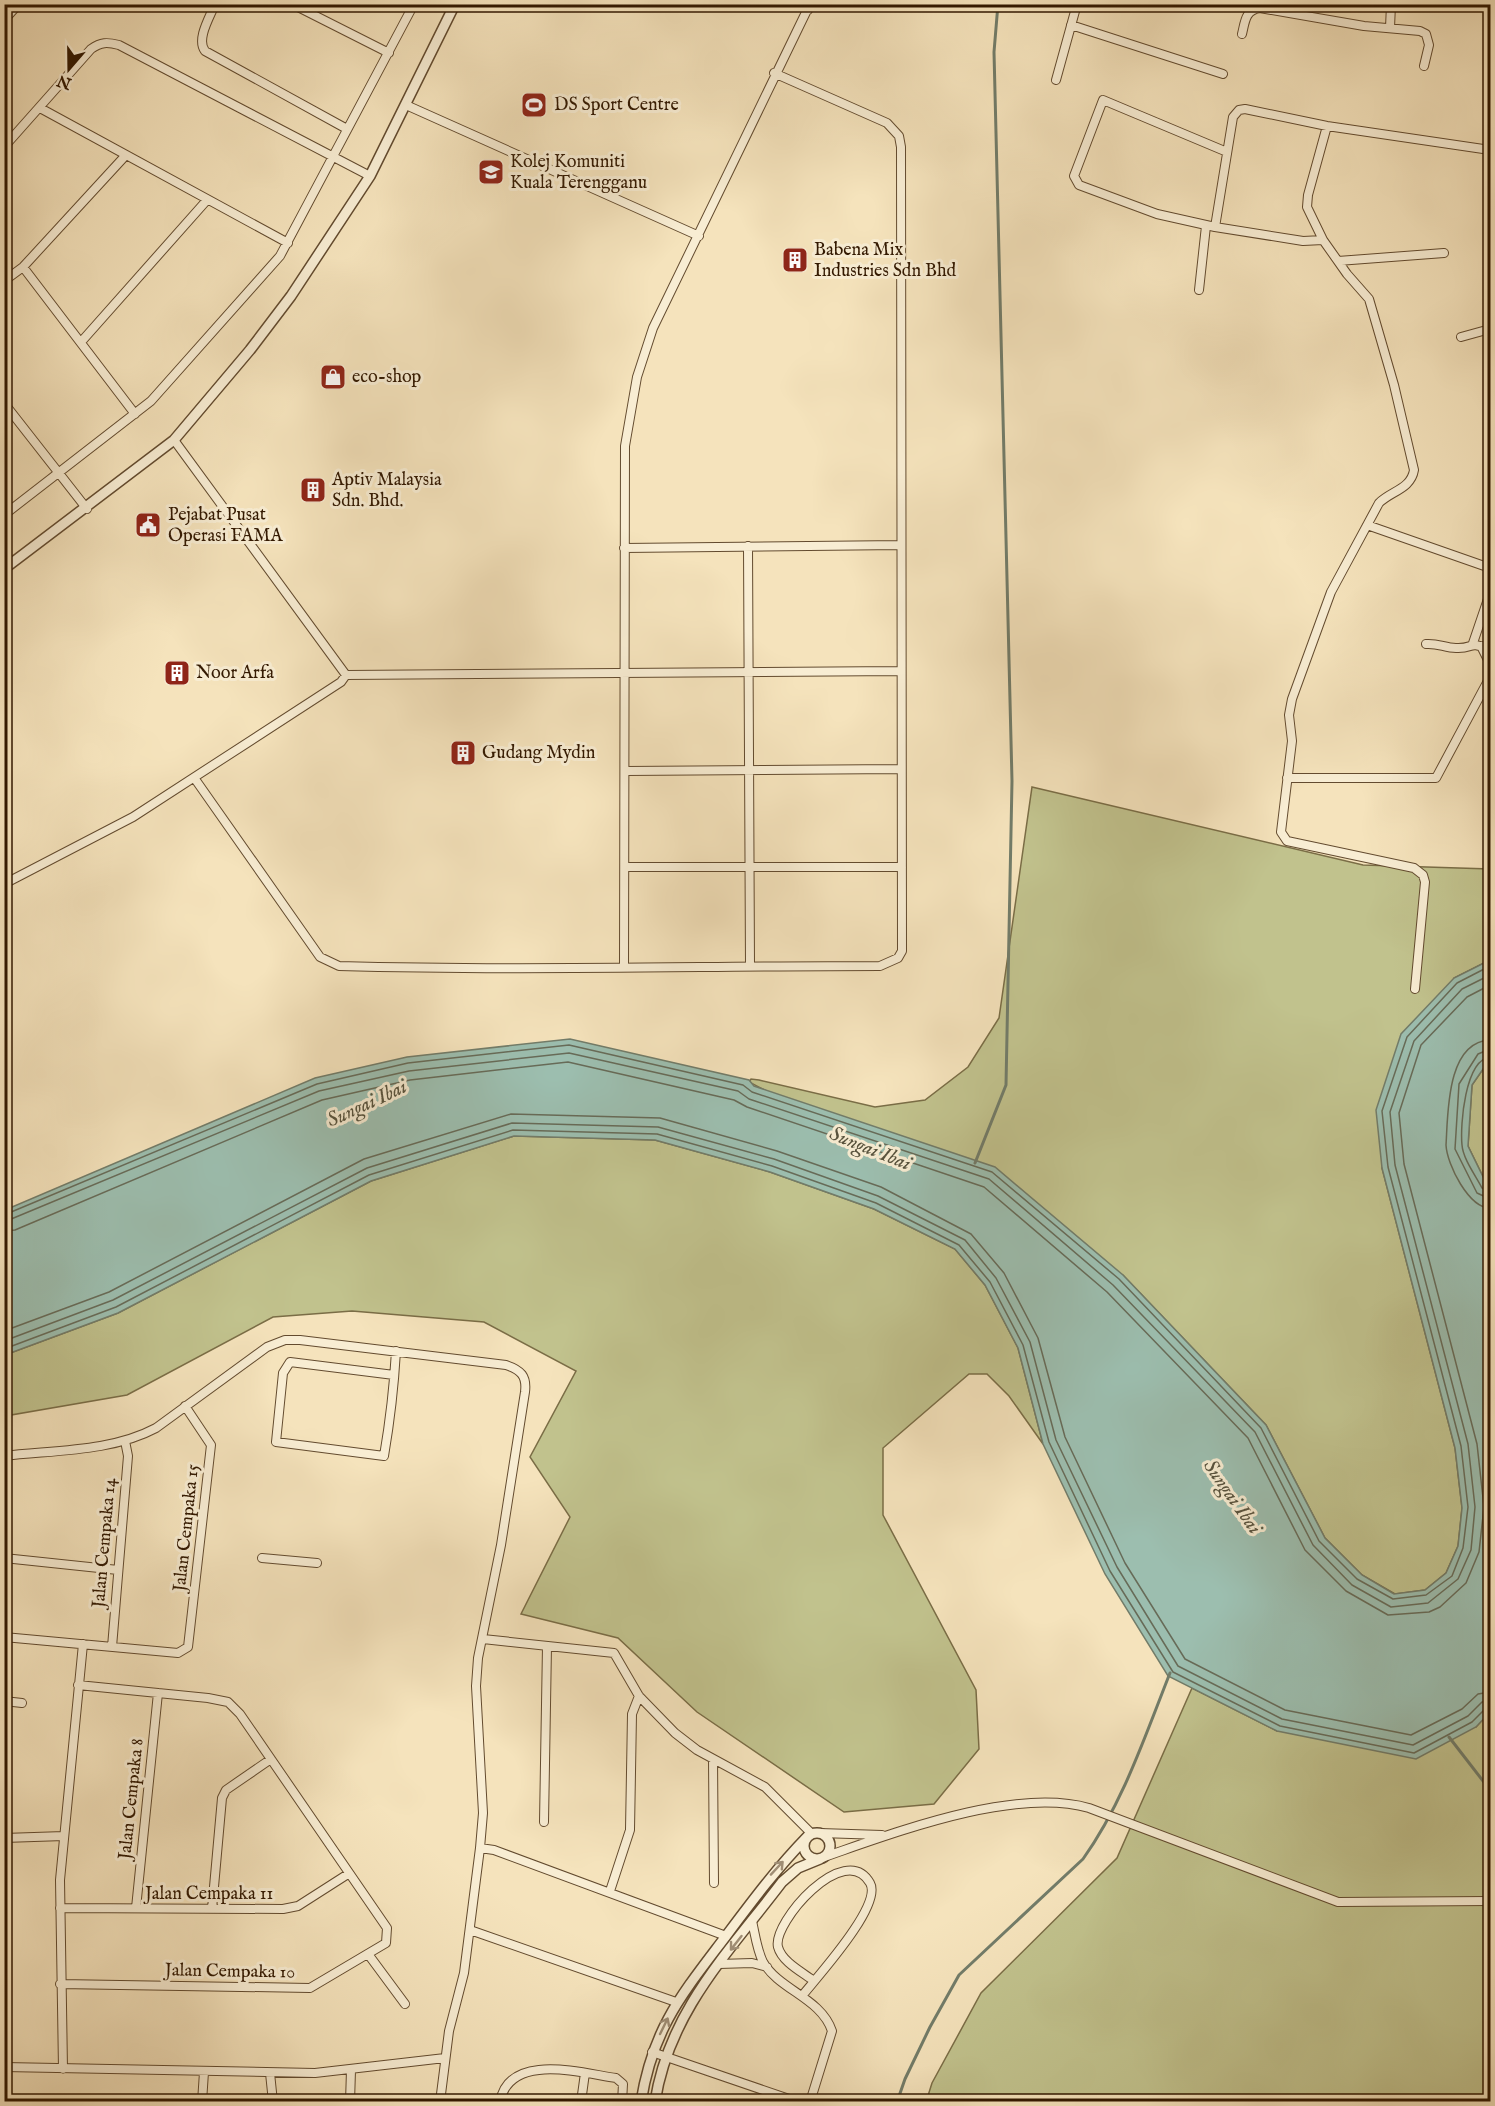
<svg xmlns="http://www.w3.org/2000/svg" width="1495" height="2106" viewBox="0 0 1495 2106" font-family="'IM FELL English',serif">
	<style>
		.green { fill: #c1c28d; stroke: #7a6d46; stroke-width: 1.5 }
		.water { fill: #9cbeaf; stroke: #727c69; stroke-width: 1.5 }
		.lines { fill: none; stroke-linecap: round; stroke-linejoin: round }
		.shore { stroke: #676b58; stroke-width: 1.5 }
		.stream { stroke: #727c69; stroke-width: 3 }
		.minor-casing { stroke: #634b2f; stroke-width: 10 }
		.tertiary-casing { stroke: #634b2f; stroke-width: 12 }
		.minor { stroke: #f8edd3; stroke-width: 8 }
		.tertiary { stroke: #f8edd3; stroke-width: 9 }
		.oneway { stroke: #9f8d74 }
		.labels { text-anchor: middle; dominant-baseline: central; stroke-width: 6; stroke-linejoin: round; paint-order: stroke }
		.poi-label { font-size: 18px; fill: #321800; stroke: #f8edd3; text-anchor: start }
		.street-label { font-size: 18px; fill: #321800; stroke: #f8edd3 }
		.water-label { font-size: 20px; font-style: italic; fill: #57523d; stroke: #f8edd3 }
	</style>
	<rect width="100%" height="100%" fill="#f5e3bc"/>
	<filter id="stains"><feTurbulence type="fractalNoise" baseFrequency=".00333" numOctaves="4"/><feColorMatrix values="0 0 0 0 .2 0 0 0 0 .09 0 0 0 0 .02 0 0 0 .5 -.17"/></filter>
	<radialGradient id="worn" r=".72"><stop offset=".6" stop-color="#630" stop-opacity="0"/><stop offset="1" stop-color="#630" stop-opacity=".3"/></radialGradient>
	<!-- green -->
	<path class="green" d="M 1032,787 L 1363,865 L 1490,869 L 1490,960 L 1454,978 L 1382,1168 L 1455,1448 L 1462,1508 L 1458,1546 L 1446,1573 L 1425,1590 L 1395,1594 L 1362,1575 L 1325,1538 L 1266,1425 L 1123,1275 L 749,1082 L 751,1079 L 759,1080 L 875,1107 L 925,1100 L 968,1067 L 999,1018 Z
		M 1490,1059 L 1490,1191 L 1468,1146 L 1472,1085 Z
		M 514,1136 L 655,1140 L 770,1172 L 874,1209 L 955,1249 L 985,1285 L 1018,1348 L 1043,1444 L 1009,1396 L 987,1374 L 969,1374 L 883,1448 L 883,1515 L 976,1690 L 979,1749 L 934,1804 L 844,1812 L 697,1712 L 618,1638 L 521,1614 L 570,1517 L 530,1457 L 576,1371 L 484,1322 L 352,1311 L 273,1317 L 127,1395 L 5,1416 L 5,1355 L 118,1313 L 371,1181 Z
		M 1192,1688 L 1277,1731 L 1476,1727 L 1490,1712 L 1490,2101 L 926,2102 L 932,2083 L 981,1993 L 1117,1858 Z"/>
	<!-- water -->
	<path class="water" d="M 1490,960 L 1490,1059 L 1472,1085 L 1468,1146 L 1490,1191 L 1490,1712 L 1476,1727 L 1416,1759 L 1277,1731 L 1168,1676 L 1105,1574 L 1043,1444 L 1018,1348 L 985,1285 L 955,1249 L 874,1209 L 770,1172 L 655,1140 L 514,1136 L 371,1181 L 118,1313 L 5,1355 L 5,1210 L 315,1078 L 407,1057 L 570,1039 L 749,1080 L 754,1086 L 995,1167 L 1123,1275 L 1266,1425 L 1325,1538 L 1362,1575 L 1394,1594 L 1425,1590 L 1446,1573 L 1458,1546 L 1462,1508 L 1455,1448 L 1382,1168 L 1376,1110 L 1401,1034 L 1454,978 Z"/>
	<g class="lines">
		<!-- shore -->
		<path class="shore" d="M 1490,1040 C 1446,1042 1448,1115 1446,1145 C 1447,1165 1469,1208 1490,1208
			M 1490,1049 L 1478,1054 L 1459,1084 L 1455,1149 L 1477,1193 L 1490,1199
			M 1490,1057 C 1465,1060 1460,1125 1462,1145 C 1463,1159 1476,1176 1482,1188 L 1490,1192
			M 4,1215 L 317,1084 L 408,1063 L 569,1045 L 743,1085 L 752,1092 L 992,1172 L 1119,1279 L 1261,1428 L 1319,1541 L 1357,1579 L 1393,1599 L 1426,1595 L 1452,1576 L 1463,1548 L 1468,1507 L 1461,1446 L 1388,1167 L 1382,1111 L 1407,1037 L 1457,983 L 1490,966
			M 4,1222 L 319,1091 L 409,1071 L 569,1053 L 738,1091 L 749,1099 L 989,1179 L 1113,1285 L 1255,1432 L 1313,1545 L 1352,1585 L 1391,1607 L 1428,1603 L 1458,1579 L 1471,1550 L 1475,1507 L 1468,1444 L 1395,1165 L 1390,1112 L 1414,1041 L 1462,989 L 1490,975
			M 4,1231 L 15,1230 L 322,1100 L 410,1080 L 568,1062 L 734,1100 L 747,1107 L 984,1187 L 1107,1292 L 1248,1438 L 1305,1550 L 1346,1591 L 1388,1615 L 1429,1612 L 1440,1607 L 1466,1583 L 1479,1552 L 1484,1507 L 1477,1444 L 1404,1164 L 1399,1113 L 1421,1045 L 1467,997 L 1490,985
			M 4,1331 L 109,1292 L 364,1159 L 511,1114 L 660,1118 L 777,1151 L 881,1187 L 971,1234 L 1004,1273 L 1038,1338 L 1065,1437 L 1125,1563 L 1185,1659 L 1285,1710 L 1411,1735 L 1462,1709 L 1478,1694 L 1490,1692
			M 4,1341 L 113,1300 L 367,1168 L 512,1123 L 658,1127 L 774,1159 L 878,1196 L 965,1240 L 996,1278 L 1030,1342 L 1056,1440 L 1117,1567 L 1178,1666 L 1282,1719 L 1413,1745 L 1468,1716 L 1482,1702 L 1490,1701
			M 4,1349 L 116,1307 L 369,1175 L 513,1130 L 657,1134 L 772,1166 L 876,1203 L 959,1245 L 990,1282 L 1023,1345 L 1049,1442 L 1110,1571 L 1173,1672 L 1280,1726 L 1414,1753 L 1472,1722 L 1484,1710 L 1490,1708"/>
		<!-- stream -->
		<path class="stream" d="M 975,1163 L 1006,1085 L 1012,781 L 994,52 L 998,4
			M 1449,1737 L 1490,1790
			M 897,2102 L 905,2079 L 930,2027 L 959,1975 L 1083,1859 C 1123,1803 1145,1736 1170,1673"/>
		<!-- minor casing -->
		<g class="minor-casing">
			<path id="minor" d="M 215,4 C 210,17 196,39 205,51 L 347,129
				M 292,4 L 389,53
				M 797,4 L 808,10
				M 4,20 L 15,8
				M 1071,25 L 1223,74
				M 1390,28 L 1391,4
				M 1242,34 C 1245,22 1245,10 1260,8 L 1364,26 L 1420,31 L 1426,34 L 1429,45 L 1424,66
				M 1056,80 L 1077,4
				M 406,105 L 699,236
				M 40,108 L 288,243
				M 1327,126 L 1308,195 L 1307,207 L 1323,240 L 1347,274 L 1369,299 L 1394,385 L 1414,470 C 1411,489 1391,491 1379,503 L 1331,592 L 1292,699 L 1289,715 L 1292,741 L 1281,832 L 1287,841 L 1414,868 L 1423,875 L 1425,882 L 1415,989
				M 4,147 L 91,49 C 101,42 107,42 119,45 L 370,176
				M 1227,152 L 1103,100 L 1074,176 L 1079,185 L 1157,214 L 1215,227 L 1233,117 L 1239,110 L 1245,109 L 1327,126 L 1490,150
				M 1215,227 L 1303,241 L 1323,240
				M 1338,261 L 1444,253
				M 23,267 L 135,414
				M 4,281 L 23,267 L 126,155
				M 1199,290 L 1206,226
				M 1461,337 L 1490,329
				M 81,342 L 207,200
				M 4,403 L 87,509
				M 174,440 L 346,675 L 901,671
				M 4,515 L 151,401 L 280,256 L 414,4
				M 1367,525 L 1490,568
				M 748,546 L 750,965
				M 624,548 L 901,545
				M 1473,643 L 1490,593
				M 1426,644 C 1438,643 1445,648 1456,648 C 1475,649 1467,640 1490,650
				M 1481,646 L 1490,664
				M 625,771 L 901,769
				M 1287,778 L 1436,778 L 1490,677
				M 195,779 L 320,957 L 339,966 C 520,971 700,966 880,966 L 898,958 L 902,951 L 901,147 L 899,136 L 887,123 L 774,73
				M 626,867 L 902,867
				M 4,884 L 133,817 L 341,682 L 346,675
				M 624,966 L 625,446 L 637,377 L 653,328 L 810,4
				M 394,1375 L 290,1362 L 283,1373 L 276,1442 L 384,1456 C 390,1421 394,1386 396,1351
				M 4,1456 C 54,1450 111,1452 156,1428 L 267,1347 L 285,1340 L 300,1340 L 506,1365 C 521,1370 527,1376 525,1392 L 501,1545 L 478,1658 L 476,1686 L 483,1813 L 480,1848 L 464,1973 L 449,2031 L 440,2102
				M 4,1558 L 118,1570
				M 262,1558 L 317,1563
				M 4,1637 L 178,1653 L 188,1647 L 211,1445 L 185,1406
				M 483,1639 L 614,1653 L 639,1696 L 675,1733 L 697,1750 L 765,1787 L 812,1834
				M 112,1647 L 128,1456 L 125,1441
				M 4,1701 L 22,1703
				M 713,1759 L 714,1883
				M 544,1822 L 547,1646
				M 820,1833 L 882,1835
				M 4,1838 L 64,1836
				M 480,1848 L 494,1850 L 726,1936
				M 824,1857 C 897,1832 1014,1787 1089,1808 L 1338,1902 L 1490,1901
				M 610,1891 L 630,1830 L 632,1714 L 639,1696
				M 60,1908 L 283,1909 L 298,1906 L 348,1874
				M 136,1908 L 158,1693
				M 212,1909 L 222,1798 L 226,1790 L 271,1759
				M 752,1921 C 755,1934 757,1950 763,1962 C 779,1990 821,1998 832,2031 L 810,2102
				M 470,1930 L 676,2002
				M 368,1954 L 405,2004
				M 719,1964 L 752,1963 L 767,1967
				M 60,1984 L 310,1988 L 386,1943 L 387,1928 L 240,1714 L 228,1702 L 208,1698 L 78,1685
				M 802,1996 C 817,1977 883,1905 870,1883 C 845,1839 772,1923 778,1947 C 782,1962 802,1972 814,1981
				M 652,2052 L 798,2102
				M 4,2067 L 315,2073 L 445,2058
				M 63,2069 L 60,1880 L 83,1644
				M 270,2073 L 273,2102
				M 202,2102 L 204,2072
				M 350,2102 L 351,2070
				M 500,2102 C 509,2052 581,2073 616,2078 L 623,2084 L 622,2102
				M 581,2102 L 585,2073"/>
		</g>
		<!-- tertiary casing -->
		<g class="tertiary-casing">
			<path id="tertiary" d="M 4,569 L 174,440 L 250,350 L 291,296 L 370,176 L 455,4
				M804 1846a13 13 0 1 1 26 0a13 13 0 1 1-26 0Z
				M 641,2102 C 653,2027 683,1993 726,1936 C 753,1900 776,1869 808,1836
				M 655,2102 C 669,2011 729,1952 782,1882 L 798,1868 L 820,1859"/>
		</g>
		<!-- minor -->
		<use href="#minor" class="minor"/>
		<!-- tertiary -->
		<use href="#tertiary" class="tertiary"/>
	</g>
	<!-- one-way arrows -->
	<defs><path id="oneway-shaft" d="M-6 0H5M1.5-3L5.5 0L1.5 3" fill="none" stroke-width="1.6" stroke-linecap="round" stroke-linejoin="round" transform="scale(1.5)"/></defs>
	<g class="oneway">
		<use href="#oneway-shaft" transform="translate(777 1868) rotate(-47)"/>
		<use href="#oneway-shaft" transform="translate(736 1943) rotate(128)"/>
		<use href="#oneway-shaft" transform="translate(664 2026) rotate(-64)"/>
	</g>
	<!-- icons -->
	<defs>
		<g id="stadium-square" transform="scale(1.35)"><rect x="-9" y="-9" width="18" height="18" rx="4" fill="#8f2418" stroke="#f8edd3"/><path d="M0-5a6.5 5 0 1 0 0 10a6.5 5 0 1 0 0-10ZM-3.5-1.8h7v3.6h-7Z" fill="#fff"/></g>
		<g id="university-square" transform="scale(1.35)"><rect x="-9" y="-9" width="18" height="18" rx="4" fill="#8f2418" stroke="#f8edd3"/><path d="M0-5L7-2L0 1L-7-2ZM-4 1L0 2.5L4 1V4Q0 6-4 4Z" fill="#fff"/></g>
		<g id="building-square" transform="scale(1.35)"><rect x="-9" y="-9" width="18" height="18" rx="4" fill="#8f2418" stroke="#f8edd3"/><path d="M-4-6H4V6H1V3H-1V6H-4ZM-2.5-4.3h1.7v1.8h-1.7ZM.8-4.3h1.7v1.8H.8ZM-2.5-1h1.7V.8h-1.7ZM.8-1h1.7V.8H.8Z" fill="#fff"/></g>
		<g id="shop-square" transform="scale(1.35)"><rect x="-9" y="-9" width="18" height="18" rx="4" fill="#8f2418" stroke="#f8edd3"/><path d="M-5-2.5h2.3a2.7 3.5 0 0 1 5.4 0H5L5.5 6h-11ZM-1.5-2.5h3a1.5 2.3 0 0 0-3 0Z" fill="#fff"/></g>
		<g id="civic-square" transform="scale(1.35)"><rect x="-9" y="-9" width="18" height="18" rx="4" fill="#8f2418" stroke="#f8edd3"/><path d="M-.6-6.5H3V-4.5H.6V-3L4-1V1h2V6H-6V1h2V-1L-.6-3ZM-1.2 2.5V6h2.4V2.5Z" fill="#fff"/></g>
	</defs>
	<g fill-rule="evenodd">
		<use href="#stadium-square" x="534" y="105"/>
		<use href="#university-square" x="491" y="172"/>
		<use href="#building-square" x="795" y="260"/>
		<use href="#shop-square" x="333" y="377"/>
		<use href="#building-square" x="313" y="490"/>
		<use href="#civic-square" x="148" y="525"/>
		<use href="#building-square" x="177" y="673"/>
		<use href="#building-square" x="463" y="753"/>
	</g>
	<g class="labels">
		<!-- poi labels -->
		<g class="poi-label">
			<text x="554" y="105">DS Sport Centre</text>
			<text x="510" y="162">Kolej Komuniti<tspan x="510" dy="21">Kuala Terengganu</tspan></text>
			<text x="814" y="250">Babena Mix<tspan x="814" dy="21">Industries Sdn Bhd</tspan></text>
			<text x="352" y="377">eco-shop</text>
			<text x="332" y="480">Aptiv Malaysia<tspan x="332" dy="21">Sdn. Bhd.</tspan></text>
			<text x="168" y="515">Pejabat Pusat<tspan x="168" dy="21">Operasi FAMA</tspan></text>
			<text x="196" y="673">Noor Arfa</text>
			<text x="482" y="753">Gudang Mydin</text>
		</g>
		<!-- street labels -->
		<g class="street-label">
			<text transform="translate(187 1528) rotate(-84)">Jalan Cempaka 15</text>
			<text transform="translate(105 1543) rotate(-85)">Jalan Cempaka 14</text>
			<text transform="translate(132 1799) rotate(-84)">Jalan Cempaka 8</text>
			<text x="209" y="1894">Jalan Cempaka 11</text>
			<text transform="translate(230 1972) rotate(1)">Jalan Cempaka 10</text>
		</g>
		<!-- water labels -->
		<g class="water-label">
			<text transform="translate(367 1104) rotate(-25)">Sungai Ibai</text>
			<text transform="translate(870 1149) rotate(22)">Sungai Ibai</text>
			<text transform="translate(1232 1497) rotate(55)">Sungai Ibai</text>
		</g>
	</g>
	<!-- margin -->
	<rect width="1495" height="2106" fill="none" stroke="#f5e3bc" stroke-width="24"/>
	<rect x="6" y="6" width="1483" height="2094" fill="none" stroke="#321800" stroke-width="3"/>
	<rect x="12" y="12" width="1471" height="2082" fill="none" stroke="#321800" stroke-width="1.5"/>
	<!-- north arrow -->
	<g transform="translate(69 69) rotate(200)" stroke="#f8edd3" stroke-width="4.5" paint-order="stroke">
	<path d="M0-4.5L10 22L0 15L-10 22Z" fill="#321800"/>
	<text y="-9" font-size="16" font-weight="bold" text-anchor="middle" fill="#321800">N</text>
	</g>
	<rect width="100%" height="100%" filter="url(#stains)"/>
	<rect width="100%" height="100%" fill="url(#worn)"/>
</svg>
